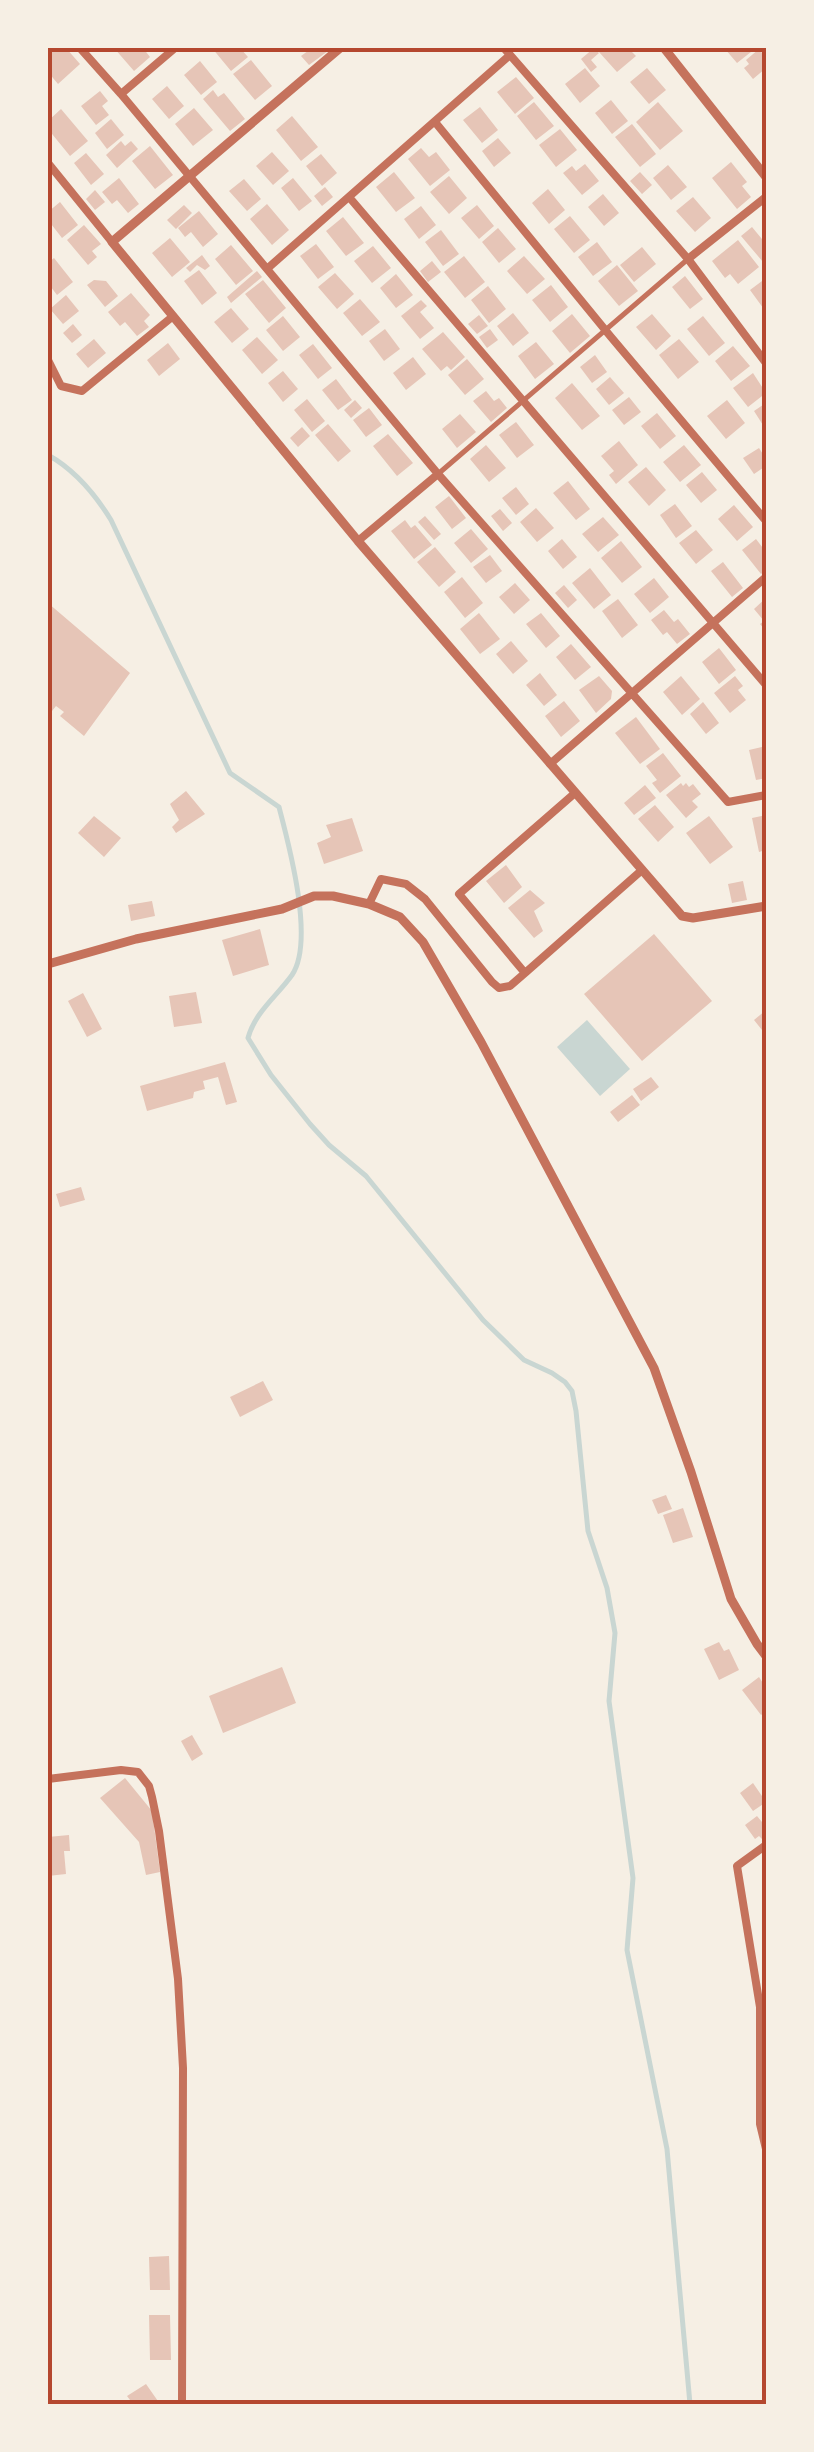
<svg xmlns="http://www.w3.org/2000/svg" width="814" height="2452" viewBox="0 0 814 2452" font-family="Bitter,serif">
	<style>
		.water { fill: #c9d6d2 }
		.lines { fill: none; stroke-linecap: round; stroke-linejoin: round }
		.stream { stroke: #c9d6d2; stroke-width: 5 }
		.building { fill: #e6c5b7 }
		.pedestrian { stroke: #c5725c; stroke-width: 5 }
		.minor { stroke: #c5725c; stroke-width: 8 }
		.tertiary { stroke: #c5725c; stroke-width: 9 }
		.neatline { fill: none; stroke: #b5482f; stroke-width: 4 }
	</style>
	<rect width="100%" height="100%" fill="#f6efe4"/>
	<!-- water -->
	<path class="water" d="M 587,1020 L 630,1069 L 600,1096 L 557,1047 Z"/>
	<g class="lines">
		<!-- stream -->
		<path class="stream" d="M 48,455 C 75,470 95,494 111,520 L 230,773 L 279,807 C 289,845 315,941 292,975 C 277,996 255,1012 248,1038 L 271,1075 L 310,1124 L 329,1145 L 366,1176 L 483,1320 L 524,1360 L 552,1373 L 565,1382 L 572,1391 L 576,1411 L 588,1531 L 607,1588 L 615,1633 L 609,1701 L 633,1878 L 627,1950 L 667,2149 L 690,2404"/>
	</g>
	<!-- building -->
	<path class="building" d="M 48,48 L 66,48 L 80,64 L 58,84 L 48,72 L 52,68 L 48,63 Z
		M 114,48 L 143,48 L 150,57 L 134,71 Z
		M 212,48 L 240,48 L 248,57 L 231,71 Z
		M 312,48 L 325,48 L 328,51 L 309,65 L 301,56 Z
		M 594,48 L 599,53 L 591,60 L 597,67 L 591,72 L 581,59 Z
		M 604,48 L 628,48 L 636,56 L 617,72 L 599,52 Z
		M 727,48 L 756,48 L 737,63 L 725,49 Z
		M 759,49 L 766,58 L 766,68 L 753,79 L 744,68 L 749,64 L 746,60 Z
		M 251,60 L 272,86 L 255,100 L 233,74 Z
		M 200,61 L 217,82 L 201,95 L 184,75 Z
		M 585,68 L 600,86 L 580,103 L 565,84 Z
		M 647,68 L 666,90 L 649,104 L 630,82 Z
		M 516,77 L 534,98 L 515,114 L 497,92 Z
		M 167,86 L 184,106 L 169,119 L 152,99 Z
		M 213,90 L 218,97 L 224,93 L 245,119 L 230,131 L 203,99 Z
		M 100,91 L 108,101 L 102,106 L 109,115 L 96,125 L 81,106 Z
		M 611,100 L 628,121 L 612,134 L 595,113 Z
		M 534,102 L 554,126 L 536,140 L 517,116 Z
		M 658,102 L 683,131 L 660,150 L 636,122 Z
		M 480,107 L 498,130 L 482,143 L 463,120 Z
		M 194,108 L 213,130 L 193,146 L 175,124 Z
		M 61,109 L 88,141 L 70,156 L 48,129 L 48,121 Z
		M 292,116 L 318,147 L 301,161 L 276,130 Z
		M 111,119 L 124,135 L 107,149 L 95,133 Z
		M 632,124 L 656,154 L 640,167 L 615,137 Z
		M 560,129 L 577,150 L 556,167 L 539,145 Z
		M 498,138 L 511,153 L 494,167 L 482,151 Z
		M 121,141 L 125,146 L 131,141 L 138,149 L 117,168 L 106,155 Z
		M 150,146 L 173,175 L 155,189 L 132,161 Z
		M 421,148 L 429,157 L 436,152 L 450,170 L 430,186 L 408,159 Z
		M 272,152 L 289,171 L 273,185 L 256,166 Z
		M 86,153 L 104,174 L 91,185 L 74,163 Z
		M 321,154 L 337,173 L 322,186 L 306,166 Z
		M 731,162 L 747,182 L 742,186 L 751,197 L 737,209 L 712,178 Z
		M 585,164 L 599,181 L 582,195 L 563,173 L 572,166 L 576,171 Z
		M 668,165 L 687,187 L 671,200 L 653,178 Z
		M 394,172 L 415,198 L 396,212 L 376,187 Z
		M 640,172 L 652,185 L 642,194 L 630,181 Z
		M 449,176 L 467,198 L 449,214 L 430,192 Z
		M 119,178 L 139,204 L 128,213 L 117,200 L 112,204 L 102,192 Z
		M 293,178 L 312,201 L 299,211 L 281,188 Z
		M 244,179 L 261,199 L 247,211 L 229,191 Z
		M 325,187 L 333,197 L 322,206 L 314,196 Z
		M 548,189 L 565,210 L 549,224 L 532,203 Z
		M 95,190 L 105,202 L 95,210 L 86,199 Z
		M 603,194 L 619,213 L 604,226 L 588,207 Z
		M 693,197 L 711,218 L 695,232 L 676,211 Z
		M 60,202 L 78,225 L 62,238 L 48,220 L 48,212 Z
		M 267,204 L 289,230 L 272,245 L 250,219 Z
		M 184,205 L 192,213 L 176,229 L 167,220 Z
		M 477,205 L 494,226 L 479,239 L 461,218 Z
		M 421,206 L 436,225 L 419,239 L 404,219 Z
		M 199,211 L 218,234 L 203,247 L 191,232 L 185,237 L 178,228 Z
		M 570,216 L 590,240 L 574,253 L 554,229 Z
		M 343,217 L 364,243 L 346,256 L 326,231 Z
		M 84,225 L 101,244 L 92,251 L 97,257 L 88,265 L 67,240 Z
		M 752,227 L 766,244 L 766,259 L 763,262 L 741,236 Z
		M 498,228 L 516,249 L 499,263 L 482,242 Z
		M 441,230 L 459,254 L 443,266 L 425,242 Z
		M 170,238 L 190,262 L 172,277 L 152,253 Z
		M 738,240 L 759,267 L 738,284 L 730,274 L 725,278 L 712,261 Z
		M 597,242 L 612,262 L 593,276 L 578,257 Z
		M 316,244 L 334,267 L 318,279 L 300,256 Z
		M 231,245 L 253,271 L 236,285 L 215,259 Z
		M 373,246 L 391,268 L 372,283 L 354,261 Z
		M 642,247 L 656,264 L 634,282 L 620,265 Z
		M 202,255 L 210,266 L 205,270 L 197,265 L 190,272 L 186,268 Z
		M 464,256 L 485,282 L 465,298 L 444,272 Z
		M 524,256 L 545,279 L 527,294 L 507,271 Z
		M 54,258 L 73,282 L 57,295 L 48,283 L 48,263 Z
		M 432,261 L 441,272 L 428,282 L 420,271 Z
		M 617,265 L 638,291 L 619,306 L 598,281 Z
		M 199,270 L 217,293 L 202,305 L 184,281 Z
		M 257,271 L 262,277 L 231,303 L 227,297 Z
		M 335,273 L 354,294 L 337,309 L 318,287 Z
		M 396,274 L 413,295 L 396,308 L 380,288 Z
		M 685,276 L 703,299 L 690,309 L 672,287 Z
		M 766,278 L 766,312 L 750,290 Z
		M 94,280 L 106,281 L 118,296 L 105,307 L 87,285 Z
		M 263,280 L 286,308 L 269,323 L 245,294 Z
		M 551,285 L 568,307 L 550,322 L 532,300 Z
		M 488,286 L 506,309 L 489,323 L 471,300 Z
		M 131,293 L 150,315 L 144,321 L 149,327 L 137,336 L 125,322 L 120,326 L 108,312 Z
		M 66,295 L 79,311 L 63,324 L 50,309 Z
		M 360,299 L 380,322 L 362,336 L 343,313 Z
		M 421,300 L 427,306 L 420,312 L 434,328 L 420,339 L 401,316 Z
		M 231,308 L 249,329 L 232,343 L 214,322 Z
		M 513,313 L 529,333 L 513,346 L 497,326 Z
		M 572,314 L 590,336 L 570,353 L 552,331 Z
		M 652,314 L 671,336 L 656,350 L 636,327 Z
		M 479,315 L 488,326 L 477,334 L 468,324 Z
		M 283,316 L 300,337 L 283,351 L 266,330 Z
		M 703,316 L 725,343 L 709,356 L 687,329 Z
		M 73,324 L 82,335 L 72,343 L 63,333 Z
		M 385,329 L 400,349 L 384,361 L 369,341 Z
		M 490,329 L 498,340 L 487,348 L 479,337 Z
		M 443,332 L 465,357 L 451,370 L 447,366 L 441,371 L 422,349 Z
		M 257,337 L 278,360 L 262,374 L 242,350 Z
		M 94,339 L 106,353 L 88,368 L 76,354 Z
		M 679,339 L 699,362 L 678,379 L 659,355 Z
		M 536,342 L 554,364 L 535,379 L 518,356 Z
		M 168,343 L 180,359 L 159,376 L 147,360 Z
		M 313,344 L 332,368 L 318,379 L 299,355 Z
		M 733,346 L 750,366 L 731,381 L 715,361 Z
		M 595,355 L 607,372 L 592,383 L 580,367 Z
		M 413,357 L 426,374 L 406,390 L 393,373 Z
		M 467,359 L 484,379 L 465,395 L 448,375 Z
		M 283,371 L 298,389 L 283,402 L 268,383 Z
		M 753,373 L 766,393 L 748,407 L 733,388 Z
		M 610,377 L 624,393 L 609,405 L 596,389 Z
		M 336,379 L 352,400 L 338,410 L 322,390 Z
		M 572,383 L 600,416 L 582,430 L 555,398 Z
		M 486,391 L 494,401 L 499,398 L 507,408 L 491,422 L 473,401 Z
		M 629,397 L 641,412 L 624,425 L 612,410 Z
		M 307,399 L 325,421 L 312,432 L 294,410 Z
		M 355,400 L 362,408 L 351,418 L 344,410 Z
		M 727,400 L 745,423 L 726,439 L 707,416 Z
		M 766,403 L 766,430 L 754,411 Z
		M 369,408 L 382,425 L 366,437 L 353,420 Z
		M 657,413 L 676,436 L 660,449 L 641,426 Z
		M 460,414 L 476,432 L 457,448 L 442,429 Z
		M 516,422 L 534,445 L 517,458 L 499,435 Z
		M 328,424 L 351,451 L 338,462 L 315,435 Z
		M 302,427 L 310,436 L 298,447 L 290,438 Z
		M 388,434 L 413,463 L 397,476 L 373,446 Z
		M 619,441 L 638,465 L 616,484 L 609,475 L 614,471 L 601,456 Z
		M 486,445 L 506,468 L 489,482 L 470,459 Z
		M 684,445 L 701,465 L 680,482 L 663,462 Z
		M 759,448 L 766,459 L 766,466 L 754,474 L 743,458 Z
		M 646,467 L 666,490 L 649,506 L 628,482 Z
		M 702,472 L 717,490 L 701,503 L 686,485 Z
		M 568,481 L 590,509 L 576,520 L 553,493 Z
		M 516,487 L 529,504 L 516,515 L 502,498 Z
		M 449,496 L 466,518 L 452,529 L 435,507 Z
		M 675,504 L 692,526 L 676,538 L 660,515 Z
		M 734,505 L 753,527 L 737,541 L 718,519 Z
		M 536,508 L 554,528 L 537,542 L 520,522 Z
		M 500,509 L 512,523 L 503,531 L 491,516 Z
		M 425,516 L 441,534 L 434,540 L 418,522 Z
		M 603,517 L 619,535 L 598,552 L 582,534 Z
		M 405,520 L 411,528 L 415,525 L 432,545 L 414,559 L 391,531 Z
		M 471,529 L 488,549 L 471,563 L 454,543 Z
		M 696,530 L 713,550 L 696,564 L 679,543 Z
		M 562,539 L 577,557 L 563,569 L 548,551 Z
		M 756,539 L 766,552 L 766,570 L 761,574 L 742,550 Z
		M 621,541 L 642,567 L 622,583 L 601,558 Z
		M 435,547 L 456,572 L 439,587 L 417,562 Z
		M 490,555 L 502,571 L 486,583 L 473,567 Z
		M 723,562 L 743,588 L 732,597 L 711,571 Z
		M 590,568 L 611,595 L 594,609 L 572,583 Z
		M 462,577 L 483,603 L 465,618 L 444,592 Z
		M 654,578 L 669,597 L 650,613 L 634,594 Z
		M 515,583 L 530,600 L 514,614 L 499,597 Z
		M 564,585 L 577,600 L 568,608 L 555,593 Z
		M 766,598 L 766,631 L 760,624 L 764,621 L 754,609 Z
		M 618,599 L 638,625 L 622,638 L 602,611 Z
		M 48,603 L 130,673 L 84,736 L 60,716 L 64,712 L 56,706 L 48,716 Z
		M 664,610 L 674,622 L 678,619 L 690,634 L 677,644 L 667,632 L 663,635 L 651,620 Z
		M 479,613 L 500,639 L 480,654 L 460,629 Z
		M 541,613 L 560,636 L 546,648 L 526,624 Z
		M 511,641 L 528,661 L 513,674 L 496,654 Z
		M 571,644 L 591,667 L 575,680 L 556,657 Z
		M 719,648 L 736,670 L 719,684 L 702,662 Z
		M 540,673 L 557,695 L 544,706 L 526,685 Z
		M 599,676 L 612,691 L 611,699 L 596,713 L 579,690 Z
		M 681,676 L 700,699 L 682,715 L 663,692 Z
		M 735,676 L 743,686 L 738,690 L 746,700 L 730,713 L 714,693 Z
		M 564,701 L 580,721 L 561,737 L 545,716 Z
		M 703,702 L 719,723 L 706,734 L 690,714 Z
		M 636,717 L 660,749 L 640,764 L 615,733 Z
		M 766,746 L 766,778 L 756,780 L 749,750 Z
		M 663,753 L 681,776 L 660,793 L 652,783 L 657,780 L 646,766 Z
		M 681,783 L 683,786 L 686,783 L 689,787 L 693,784 L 701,794 L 692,801 L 698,807 L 686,818 L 666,795 Z
		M 645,785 L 656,798 L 634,815 L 624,803 Z
		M 186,791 L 205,814 L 176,833 L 172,827 L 179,820 L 170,804 Z
		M 655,805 L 674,827 L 658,842 L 638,819 Z
		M 766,815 L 766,850 L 759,852 L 752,818 Z
		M 94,816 L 121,838 L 104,857 L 78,833 Z
		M 709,816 L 733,847 L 710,864 L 686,833 Z
		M 352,818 L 363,851 L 324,864 L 317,843 L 331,837 L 326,825 Z
		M 506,865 L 522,887 L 504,903 L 486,881 Z
		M 743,881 L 747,900 L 732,903 L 728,884 Z
		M 530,890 L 545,903 L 534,911 L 543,931 L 534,938 L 508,908 Z
		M 152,901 L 155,916 L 131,921 L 128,905 Z
		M 260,929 L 269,965 L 233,976 L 222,940 Z
		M 654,934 L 712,1001 L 642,1061 L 584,994 Z
		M 196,992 L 202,1023 L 174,1027 L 169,996 Z
		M 83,993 L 102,1029 L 87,1037 L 68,1001 Z
		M 766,1010 L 766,1035 L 754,1020 Z
		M 225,1062 L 237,1102 L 226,1105 L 218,1077 L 203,1081 L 205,1089 L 194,1092 L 193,1098 L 147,1111 L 140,1086 Z
		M 651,1077 L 659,1087 L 641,1101 L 633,1089 Z
		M 632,1095 L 640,1105 L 618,1122 L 610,1112 Z
		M 81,1187 L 85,1200 L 60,1207 L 56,1194 Z
		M 263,1381 L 273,1400 L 240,1417 L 230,1397 Z
		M 666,1495 L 672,1509 L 658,1514 L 652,1500 Z
		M 683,1508 L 693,1537 L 673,1543 L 663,1515 Z
		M 719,1642 L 724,1651 L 729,1649 L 739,1670 L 719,1680 L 704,1649 Z
		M 282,1667 L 296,1703 L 223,1733 L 209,1696 Z
		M 759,1677 L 766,1688 L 766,1711 L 761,1715 L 742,1690 Z
		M 192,1735 L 203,1754 L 192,1761 L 181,1741 Z
		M 125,1778 L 152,1811 L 160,1872 L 146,1875 L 139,1842 L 100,1798 Z
		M 753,1783 L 766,1802 L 753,1811 L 740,1793 Z
		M 757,1816 L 762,1822 L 766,1819 L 766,1836 L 762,1839 L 759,1836 L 755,1839 L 745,1825 Z
		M 69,1835 L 70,1851 L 64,1851 L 66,1874 L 48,1876 L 48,1837 Z
		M 169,2256 L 170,2290 L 150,2290 L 149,2257 Z
		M 149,2315 L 170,2315 L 171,2360 L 150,2360 Z
		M 146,2384 L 160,2404 L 133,2404 L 127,2396 Z"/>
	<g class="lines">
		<!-- pedestrian -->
		<path class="pedestrian" d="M 438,474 L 688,259"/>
		<!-- minor -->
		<path class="minor" d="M 80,48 L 121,94 L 438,474 L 728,802 L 766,795
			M 504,48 L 688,259 L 766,363
			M 121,94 L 175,48
			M 435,122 L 611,337 L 766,521
			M 48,163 L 112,242
			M 349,197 L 766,685
			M 688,259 L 766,197
			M 268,268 L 510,55
			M 48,360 L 61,386 L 82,391 L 172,317
			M 358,541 L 438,474
			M 550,764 L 766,577
			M 575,793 L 459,894 L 525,973 L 642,870
			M 369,904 L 381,879 L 406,884 L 425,899 L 492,982 L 499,988 L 510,986 L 525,973
			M 48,1779 L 121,1770 L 138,1772 L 149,1786 L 152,1797 L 159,1831 L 178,1979 L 183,2068 L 182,2404
			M 766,1845 L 737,1866 L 760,2007 L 760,2124 L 766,2149"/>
		<!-- tertiary -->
		<path class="tertiary" d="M 340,48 L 112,242 L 358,541 L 682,916 L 693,918 L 766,906
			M 664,48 L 766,177
			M 48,964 L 136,939 L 282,909 L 314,896 L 333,896 L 369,904 L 400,917 L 423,942 L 481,1042 L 654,1368 L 691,1472 L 731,1599 L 757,1644 L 766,1656"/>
	</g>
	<!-- border -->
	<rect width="814" height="2452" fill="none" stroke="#f6efe4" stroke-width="100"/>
	<rect x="50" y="50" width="714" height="2352" class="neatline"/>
</svg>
